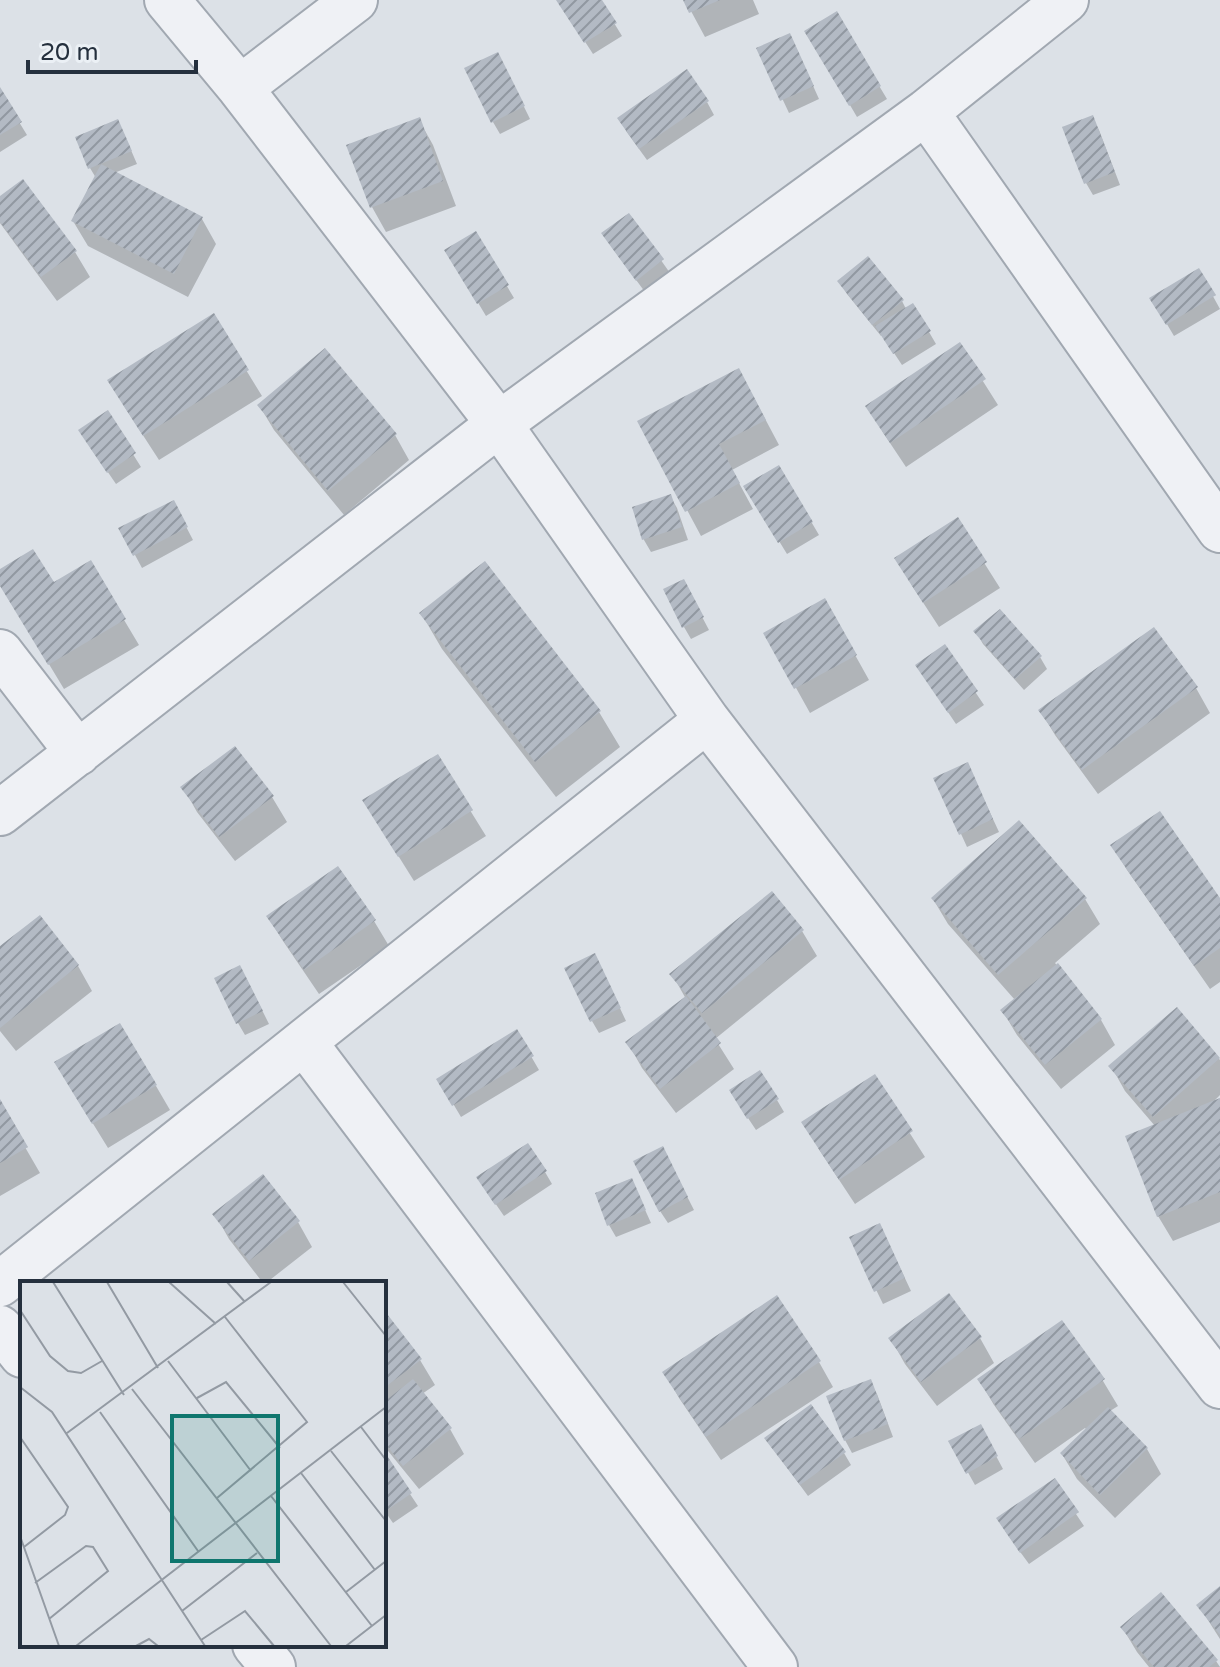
<svg xmlns="http://www.w3.org/2000/svg" width="1220" height="1667" viewBox="0 0 1220 1667" font-family="'Varela Round',sans-serif">
	<style>
		.shadow { fill: #0003 }
		.building { fill: url(#building-hatch) }
		.lines { fill: none; stroke-linecap: round; stroke-linejoin: round }
		.minor-casing { stroke: #a1a8b1; stroke-width: 48 }
		.minor { stroke: #eff1f5; stroke-width: 44 }
		.inset-road { fill: none; stroke: #939aa3; stroke-width: 2 }
		.view { fill: #0f766e; fill-opacity: 0.15; stroke: #0f766e; stroke-width: 4 }
		.inset-edge { fill: none; stroke: #25303e; stroke-width: 4 }
	</style>
	<defs>
		<pattern id="building-hatch" width="6" height="6" patternUnits="userSpaceOnUse" patternTransform="scale(2)"><rect width="6" height="6" fill="#b3bac4"/><path d="M-1 1l2-2M0 6l6-6M5 7l2-2" fill="none" stroke="#9198a1"/></pattern>
	</defs>
	<rect width="100%" height="100%" fill="#dce1e7"/>
	<!-- shadow -->
	<path class="shadow" d="M 558,0 L 600,0 L 622,36 L 593,54 Z
		M 685,0 L 753,0 L 759,14 L 705,37 Z
		M 836,14 L 887,99 L 857,117 L 807,32 Z
		M 796,48 L 819,99 L 789,113 L 759,49 Z
		M 504,66 L 530,119 L 500,134 L 493,122 Z
		M 0,91 L 27,135 L 0,152 Z
		M 707,102 L 714,115 L 647,160 L 626,131 Z
		M 1092,118 L 1099,130 L 1120,185 L 1093,195 L 1086,183 Z
		M 419,120 L 433,145 L 456,206 L 386,232 L 372,207 Z
		M 124,134 L 137,164 L 114,173 L 202,219 L 216,244 L 188,297 L 88,246 L 73,221 L 96,178 L 90,168 Z
		M 0,198 L 75,252 L 90,277 L 57,301 L 0,223 Z
		M 629,215 L 670,273 L 645,292 L 611,246 Z
		M 476,234 L 514,298 L 486,316 L 447,251 Z
		M 1199,271 L 1220,309 L 1174,336 L 1152,299 Z
		M 840,282 L 902,301 L 906,309 L 929,332 L 936,344 L 902,365 L 882,335 L 881,336 L 847,294 Z
		M 213,316 L 262,396 L 159,460 L 124,406 Z
		M 960,345 L 998,405 L 906,467 L 882,431 Z
		M 753,396 L 779,445 L 732,470 L 753,509 L 701,536 L 640,422 Z
		M 259,405 L 395,435 L 409,460 L 344,515 L 274,430 Z
		M 107,413 L 141,467 L 116,484 L 88,443 Z
		M 779,467 L 819,535 L 787,554 L 746,487 Z
		M 670,496 L 677,508 L 688,540 L 651,552 L 644,540 L 634,508 Z
		M 180,515 L 193,540 L 142,568 L 121,529 Z
		M 957,520 L 1000,588 L 939,627 L 911,584 Z
		M 90,563 L 139,645 L 64,689 L 0,583 L 0,571 L 53,584 Z
		M 690,594 L 709,630 L 691,639 L 684,627 Z
		M 825,601 L 869,680 L 810,713 L 766,634 Z
		M 421,613 L 599,712 L 620,747 L 556,797 L 442,649 Z
		M 976,632 L 1040,657 L 1047,669 L 1024,690 L 983,644 Z
		M 945,647 L 984,705 L 956,724 L 925,678 Z
		M 1196,688 L 1210,713 L 1098,794 L 1055,735 L 1040,710 Z
		M 235,748 L 272,797 L 287,822 L 235,861 L 197,812 L 183,787 Z
		M 437,757 L 486,836 L 414,881 L 379,825 Z
		M 968,765 L 999,832 L 967,847 L 936,779 Z
		M 1112,845 L 1220,902 L 1220,982 L 1210,989 L 1127,870 Z
		M 933,899 L 1085,899 L 1100,924 L 1055,963 L 1101,1020 L 1115,1045 L 1061,1089 L 1017,1035 L 1002,1010 L 1015,1000 L 948,924 Z
		M 268,917 L 374,921 L 389,946 L 319,994 L 283,941 Z
		M 802,931 L 817,956 L 715,1039 L 734,1069 L 676,1113 L 642,1068 L 628,1043 L 686,999 L 672,974 Z
		M 0,948 L 78,966 L 92,991 L 16,1051 L 0,1031 Z
		M 601,968 L 626,1021 L 599,1033 L 592,1021 Z
		M 247,980 L 269,1024 L 245,1035 L 238,1023 Z
		M 1177,1010 L 1220,1060 L 1220,1095 L 1211,1104 L 1220,1101 L 1220,1222 L 1173,1241 L 1158,1216 L 1155,1126 L 1125,1091 L 1111,1066 Z
		M 517,1032 L 539,1070 L 461,1117 L 439,1080 Z
		M 874,1077 L 925,1157 L 855,1204 L 818,1148 Z
		M 156,1086 L 170,1110 L 108,1148 L 71,1088 Z
		M 777,1100 L 784,1112 L 756,1130 L 738,1103 Z
		M 0,1104 L 40,1173 L 0,1196 Z
		M 669,1161 L 694,1210 L 668,1223 L 660,1211 Z
		M 545,1172 L 552,1184 L 504,1216 L 486,1190 Z
		M 632,1181 L 651,1223 L 616,1237 L 609,1225 Z
		M 215,1214 L 298,1222 L 312,1247 L 266,1283 L 263,1283 L 229,1239 Z
		M 851,1238 L 886,1238 L 911,1291 L 883,1304 Z
		M 384,1313 L 420,1360 L 435,1385 L 422,1394 L 450,1429 L 464,1454 L 419,1489 L 384,1446 Z
		M 1062,1322 L 1103,1381 L 1118,1406 L 1110,1411 L 1147,1449 L 1161,1474 L 1115,1518 L 1077,1479 L 1062,1454 L 1087,1430 L 1085,1428 L 1035,1463 L 994,1405 L 979,1380 Z
		M 980,1338 L 994,1363 L 937,1406 L 905,1364 L 891,1339 Z
		M 819,1362 L 833,1387 L 721,1460 L 679,1398 L 665,1373 Z
		M 870,1382 L 877,1394 L 893,1437 L 852,1453 L 845,1440 Z
		M 980,1426 L 1003,1469 L 975,1485 L 951,1442 Z
		M 774,1450 L 844,1453 L 851,1465 L 808,1496 Z
		M 384,1463 L 410,1494 L 418,1506 L 393,1523 L 384,1510 Z
		M 1054,1481 L 1084,1526 L 1029,1564 L 1005,1531 Z
		M 1220,1589 L 1220,1639 L 1199,1606 Z
		M 1122,1627 L 1216,1661 L 1220,1667 L 1149,1667 L 1137,1652 Z"/>
	<!-- building -->
	<path class="building" d="M 556,0 L 602,0 L 617,23 L 584,43 Z
		M 683,0 L 720,0 L 689,13 Z
		M 837,11 L 881,86 L 849,106 L 804,31 Z
		M 790,33 L 814,86 L 780,101 L 756,48 Z
		M 498,52 L 525,106 L 491,123 L 464,68 Z
		M 687,69 L 709,101 L 639,149 L 617,118 Z
		M 0,87 L 22,122 L 0,135 Z
		M 1093,115 L 1115,172 L 1084,184 L 1062,127 Z
		M 420,117 L 443,181 L 370,208 L 346,145 Z
		M 118,119 L 132,151 L 88,169 L 75,137 Z
		M 101,164 L 203,217 L 174,274 L 71,221 Z
		M 23,179 L 77,251 L 41,277 L 0,222 L 0,196 Z
		M 629,213 L 664,259 L 636,281 L 601,233 Z
		M 476,231 L 509,285 L 477,304 L 444,250 Z
		M 868,256 L 904,300 L 872,325 L 837,281 Z
		M 1199,268 L 1216,295 L 1166,325 L 1149,298 Z
		M 913,303 L 931,331 L 893,354 L 875,326 Z
		M 214,313 L 249,370 L 143,436 L 107,380 Z
		M 960,342 L 986,379 L 890,443 L 865,406 Z
		M 325,348 L 397,434 L 328,491 L 257,405 Z
		M 739,368 L 766,420 L 719,444 L 740,483 L 685,512 L 637,421 Z
		M 108,410 L 136,453 L 107,473 L 78,430 Z
		M 779,465 L 813,522 L 778,543 L 743,486 Z
		M 671,494 L 682,527 L 642,540 L 632,507 Z
		M 174,500 L 188,527 L 133,556 L 118,528 Z
		M 958,517 L 987,562 L 923,603 L 894,558 Z
		M 33,549 L 54,582 L 91,560 L 126,619 L 48,665 L 0,586 L 0,569 Z
		M 485,561 L 601,711 L 535,762 L 419,613 Z
		M 684,579 L 704,617 L 682,628 L 663,589 Z
		M 825,598 L 857,655 L 794,689 L 763,633 Z
		M 1000,609 L 1042,656 L 1015,679 L 973,631 Z
		M 1154,627 L 1198,687 L 1082,770 L 1038,710 Z
		M 945,644 L 978,691 L 948,713 L 915,665 Z
		M 235,746 L 274,796 L 219,837 L 180,787 Z
		M 438,754 L 473,810 L 398,857 L 362,800 Z
		M 968,762 L 993,819 L 959,835 L 933,778 Z
		M 1160,811 L 1220,898 L 1220,948 L 1194,966 L 1110,845 Z
		M 1019,820 L 1087,898 L 998,975 L 931,898 Z
		M 338,866 L 376,920 L 304,970 L 266,916 Z
		M 772,891 L 804,930 L 702,1013 L 669,974 Z
		M 40,915 L 79,965 L 0,1028 L 0,946 Z
		M 595,953 L 621,1008 L 590,1022 L 564,968 Z
		M 1058,963 L 1102,1019 L 1045,1065 L 1000,1010 Z
		M 240,965 L 263,1011 L 236,1024 L 214,978 Z
		M 686,996 L 721,1043 L 660,1089 L 625,1042 Z
		M 1177,1007 L 1220,1058 L 1153,1117 L 1108,1066 Z
		M 120,1023 L 157,1085 L 92,1124 L 54,1062 Z
		M 517,1029 L 534,1056 L 452,1106 L 436,1079 Z
		M 760,1070 L 779,1099 L 747,1119 L 729,1090 Z
		M 875,1074 L 913,1131 L 839,1180 L 801,1122 Z
		M 1220,1098 L 1220,1192 L 1157,1217 L 1125,1136 Z
		M 0,1099 L 28,1147 L 0,1163 Z
		M 528,1143 L 547,1171 L 495,1205 L 476,1177 Z
		M 663,1146 L 688,1197 L 659,1212 L 633,1161 Z
		M 263,1174 L 300,1221 L 249,1261 L 212,1214 Z
		M 632,1178 L 646,1210 L 607,1226 L 595,1193 Z
		M 880,1223 L 905,1278 L 874,1292 L 849,1237 Z
		M 949,1293 L 982,1337 L 921,1382 L 888,1338 Z
		M 777,1295 L 821,1361 L 706,1437 L 662,1372 Z
		M 384,1310 L 422,1359 L 384,1388 Z
		M 1062,1320 L 1105,1379 L 1019,1439 L 977,1379 Z
		M 413,1379 L 452,1428 L 403,1466 L 384,1442 L 384,1402 Z
		M 871,1379 L 888,1424 L 844,1441 L 826,1396 Z
		M 811,1404 L 846,1452 L 800,1485 L 764,1438 Z
		M 1108,1407 L 1148,1448 L 1100,1495 L 1060,1453 Z
		M 981,1424 L 998,1456 L 966,1474 L 948,1441 Z
		M 388,1457 L 412,1493 L 384,1512 L 384,1460 Z
		M 1055,1478 L 1079,1512 L 1020,1553 L 996,1518 Z
		M 1220,1586 L 1220,1635 L 1196,1605 Z
		M 1161,1592 L 1218,1660 L 1209,1667 L 1154,1667 L 1120,1627 Z"/>
	<g class="lines">
		<!-- minor casing -->
		<g class="minor-casing">
			<path id="minor" d="M 167,0 L 240,88 L 499,424 L 707,720 L 1220,1386
				M 240,88 L 355,0
				M 926,112 L 1220,530
				M 0,652 L 78,753
				M 0,813 L 499,424 L 926,112 L 1066,0
				M 304,1042 L 775,1667
				M 0,1284 L 707,720
				M 0,1328 L 22,1355
				M 255,1645 L 273,1667"/>
		</g>
		<!-- minor -->
		<use href="#minor" class="minor"/>
	</g>
	<!-- overview -->
	<g transform="translate(20 1281)">
		<rect width="366" height="366" fill="#dce1e7"/>
		<path class="inset-road" d="M 33,1 L 104,114M 87,1 L 138,87M 149,1 L 196,43M 207,1 L 225,21M 323,1 L 366,55M 0,29 L 30,75 L 48,90 L 61,92 L 82,80M 148,80 L 231,190M 0,106 L 32,131 L 185,365M 112,108 L 311,365M 177,117 L 206,101 L 260,167M 80,131 L 178,270M 341,146 L 366,179M 47,152 L 251,1M 0,156 L 48,226 L 45,234 L 4,266M 311,170 L 366,240M 281,192 L 355,289M 251,215 L 352,345M 197,217 L 287,141 L 205,36M 0,255 L 39,365M 15,302 L 66,265 L 73,266 L 88,290 L 29,338M 326,311 L 366,280M 162,330 L 237,272M 181,359 L 225,330 L 254,365M 56,365 L 366,126M 116,365 L 129,358 L 138,365M 326,365 L 366,334"/>
		<path class="view" d="M 152,135 L 258,135 L 258,280 L 152,280 Z"/>
		<rect width="366" height="366" class="inset-edge"/>
	</g>
	<!-- scale -->
	<path d="M28 60v12h168v-12" fill="none" stroke="#25303e" stroke-width="4"/>
	<text x="40" y="60" font-size="24" fill="#25303e" stroke="#ebf0f5" stroke-width="6" paint-order="stroke">20 m</text>
</svg>
